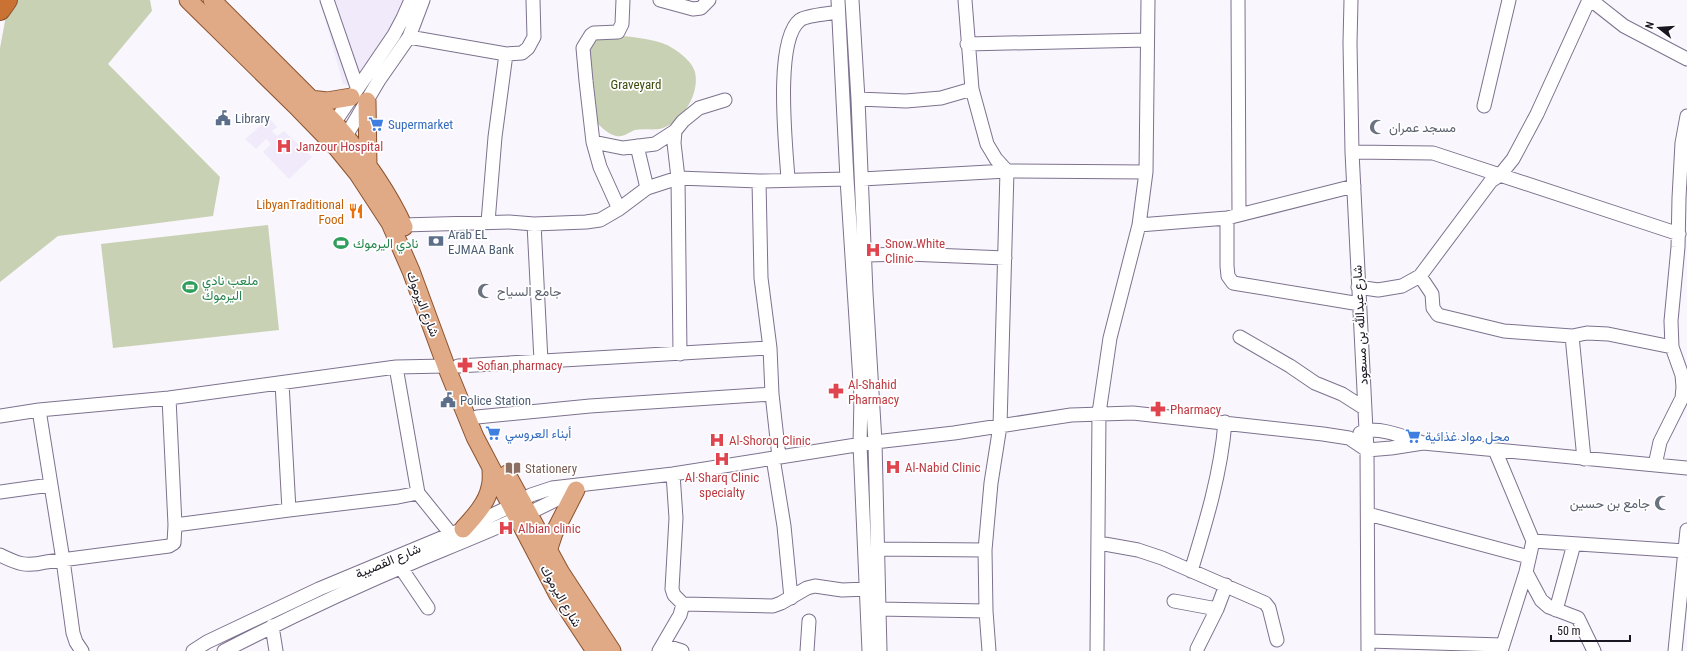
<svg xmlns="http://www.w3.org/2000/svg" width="1687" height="651" viewBox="0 0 1687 651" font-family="'Roboto Condensed',Vazirmatn,sans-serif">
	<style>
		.built { fill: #f0eafa }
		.green { fill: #c8d1b3 }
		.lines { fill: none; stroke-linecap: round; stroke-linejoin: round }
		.minor-casing { stroke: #7d728e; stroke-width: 15 }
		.major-casing { stroke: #8c522d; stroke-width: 19 }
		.highway-casing { stroke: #8c522d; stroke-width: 22 }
		.minor { stroke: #fff; stroke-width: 13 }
		.major { stroke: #dfaa85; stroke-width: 17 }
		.highway { stroke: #c97233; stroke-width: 20 }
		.labels { text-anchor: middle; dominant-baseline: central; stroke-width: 3.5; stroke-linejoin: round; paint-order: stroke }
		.park-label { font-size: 13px; fill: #3f4b0d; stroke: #fff }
		.service-label { font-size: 13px; fill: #4e5e75; stroke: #fff; text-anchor: start }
		.shop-label { font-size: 13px; fill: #366cbe; stroke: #fff; text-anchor: start }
		.worship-label { font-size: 13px; fill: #5b616d; stroke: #fff; text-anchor: start }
		.health-label { font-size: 13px; fill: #be3a42; stroke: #fff; text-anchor: start }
		.food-label { font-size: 13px; fill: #c56008; stroke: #fff; text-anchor: end }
		.leisure-label { font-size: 13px; fill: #27864d; stroke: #fff; text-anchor: start }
		.street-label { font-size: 13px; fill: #1a1621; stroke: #fff }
		.education-label { font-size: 13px; fill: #785e54; stroke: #fff; text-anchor: start }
	</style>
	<rect width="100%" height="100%" fill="#f9f6fd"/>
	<!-- built -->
	<path class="built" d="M 320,0 L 405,0 L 398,22 L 351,86 L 343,84 Z
		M 269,118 L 277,127 L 272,131 L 277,136 L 284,131 L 312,157 L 289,179 L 263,152 L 271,144 L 266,139 L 256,149 L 245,139 Z"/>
	<!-- green -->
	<path class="green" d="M 9,0 L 150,0 L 152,11 L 108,64 L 220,177 L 213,216 L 58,236 L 0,282 L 0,48 Z
		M 592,33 C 612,35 649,37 667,45 C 677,50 692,61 695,72 C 700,94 683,121 663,128 C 654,131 644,128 635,130 C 628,132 623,139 613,135 C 607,133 599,125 594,120 L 585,55 Z
		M 268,225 L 279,330 L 113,348 L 101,244 Z"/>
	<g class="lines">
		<!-- minor casing -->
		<g class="minor-casing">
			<path id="minor" d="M 327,0 L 357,87
				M 660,0 L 693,9 L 701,8 L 709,0
				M 838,0 L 847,179 L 861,397 L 860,445 L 869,651
				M 852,0 L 858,99 L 866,293 L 875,442 L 880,651
				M 965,0 L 972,89 L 987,144 L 996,159 L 1007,171 L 1000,426 L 991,483 L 985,550 L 986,611 L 989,651
				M 1238,0 L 1239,214
				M 1351,0 L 1350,43 L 1352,152 L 1367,450 L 1368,651
				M 1591,0 L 1624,26 L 1687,59
				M 409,37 L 506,54 L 522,53 L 528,48 L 534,37 L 533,0
				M 967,44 L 1147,40
				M 858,99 L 906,101 L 941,98 L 972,89
				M 1484,106 L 1509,0
				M 330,129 L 394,35 L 403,18 L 411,0
				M 593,142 L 623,148 L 655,144 L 675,131
				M 340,143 L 346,136 L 379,80 L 409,37 L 423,0
				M 637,146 L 647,188
				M 1352,152 L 1433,153 L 1679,234
				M 788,179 C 786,147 774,40 800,20 C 807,15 828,14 838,12
				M 862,179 L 1007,171 L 1146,172
				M 759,181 L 761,278 L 770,348 L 772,394 L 779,457
				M 619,209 L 600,167 L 593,142 L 586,81 L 583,48 L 591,35 L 594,33 L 618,32 L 622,24 L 623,0
				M 1227,218 L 1227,266 L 1228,276 L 1233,283 L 1360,304
				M 488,222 L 495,137 L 506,54
				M 534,224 L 541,361
				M 403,225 L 509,222 L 534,224 L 586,222 L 600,220 L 619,209 L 647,188 L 678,178 L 759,181 L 847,179
				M 1139,225 L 1227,218 L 1354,186
				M 866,255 L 908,254 L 1005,258
				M 1420,276 L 1432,294 L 1433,308 L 1438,315 L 1504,331 L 1572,336 L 1587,333 L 1608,334 L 1672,347
				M 1358,287 L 1378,290 L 1402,286 L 1420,276 L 1491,181 L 1500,175 L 1513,159 L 1537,114 L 1589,0
				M 1572,336 L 1584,459
				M 1240,337 L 1290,366 L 1315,383 L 1342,394 L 1364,408
				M 680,354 L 678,178 L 674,143 L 675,131 L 683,121 L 699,108 L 725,100
				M 458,366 L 770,348
				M 396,367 L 418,493 L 451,534
				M 282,383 L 289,510
				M 39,410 L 63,560 L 73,633 L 76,642 L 82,651
				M 0,416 L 39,410 L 169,398 L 396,367 L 446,366
				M 477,417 L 590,406 L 772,394
				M 1360,433 C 1378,425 1404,437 1423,443 L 1687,468
				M 1495,450 L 1533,541 L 1526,572 L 1501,651
				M 773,458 L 784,526 L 791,598
				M 1655,465 L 1660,442 L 1682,398 L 1683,387 L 1682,375 L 1672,347 L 1671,321 L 1678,247 L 1679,198 L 1682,143 L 1687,116
				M 0,492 L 50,485
				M 1368,514 L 1529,557
				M 175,525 L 289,510 L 398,497 L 418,493
				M 1533,541 L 1685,551
				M 1099,543 L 1138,550 L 1162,558 L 1265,603 L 1269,608 L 1277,640
				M 877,549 L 985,550
				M 0,555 C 18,564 26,567 46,562 L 169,546 L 174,543 L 175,525 L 169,398
				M 401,568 L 428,608
				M 1191,571 C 1206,522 1221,473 1225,422
				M 1526,572 L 1541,600 L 1549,607 L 1578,618 L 1594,651
				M 1174,601 L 1217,609
				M 683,604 L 773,606 L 781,603 L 807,588 L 815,586 L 842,590 L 867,589
				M 878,609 L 986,611
				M 1556,610 L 1574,544
				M 272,626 L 276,651
				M 1368,641 L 1502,645
				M 663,645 L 682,651
				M 1197,649 L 1217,609 L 1226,585
				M 193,651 L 207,642 L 319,589 L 463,529 L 511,506 L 531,495 L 552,488 L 673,474 L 875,442 L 954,433 L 1071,415 L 1133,413 L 1323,434 L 1349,438 L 1367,450 L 1391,448 L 1423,443
				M 224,651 C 288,618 354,587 421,559 C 474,537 528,516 578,488
				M 659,651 L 680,615 L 683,604 L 674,595 L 672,589 L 676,518 L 673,474
				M 807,651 L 809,621
				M 1097,651 L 1099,413 L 1110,338 L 1139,225 L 1146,172 L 1148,0
				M 1675,651 L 1687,530"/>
		</g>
		<!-- major casing -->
		<g class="major-casing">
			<path id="major" d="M 188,0 L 299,109 L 336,147 L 358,174 L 390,223 L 411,271 L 446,366 L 475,437 L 558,595 L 595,651
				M 212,0 L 334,122 C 361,154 387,189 404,227
				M 310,99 L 327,101 L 351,97
				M 367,101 L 368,166
				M 507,474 L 561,573 L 612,651
				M 463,529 C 474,517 487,503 490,487 C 492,481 491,474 491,468
				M 548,551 L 554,533 L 576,490"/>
		</g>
		<!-- highway casing -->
		<g class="highway-casing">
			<path id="highway" d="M 0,10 L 7,0"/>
		</g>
		<!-- minor -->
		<use href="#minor" class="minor"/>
		<!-- major -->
		<use href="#major" class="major"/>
		<!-- highway -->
		<use href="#highway" class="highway"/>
	</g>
	<!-- icons -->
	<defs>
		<g id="civic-bare" transform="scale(1.2)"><path d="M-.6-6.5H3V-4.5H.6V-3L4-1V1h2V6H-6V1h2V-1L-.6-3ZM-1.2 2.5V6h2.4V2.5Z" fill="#5c6f8a" stroke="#fff" stroke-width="2.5" paint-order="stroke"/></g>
		<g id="supermarket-bare" transform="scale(1.2)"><path d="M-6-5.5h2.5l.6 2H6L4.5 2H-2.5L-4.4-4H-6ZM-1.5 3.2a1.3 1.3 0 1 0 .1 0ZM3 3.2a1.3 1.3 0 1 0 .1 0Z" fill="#3f7fe0" stroke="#fff" stroke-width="2.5" paint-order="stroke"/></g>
		<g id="mosque-bare" transform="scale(1.2)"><path d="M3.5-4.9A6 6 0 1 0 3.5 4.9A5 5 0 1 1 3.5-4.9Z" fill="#6b7280" stroke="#fff" stroke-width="2.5" paint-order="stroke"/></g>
		<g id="hospital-bare" transform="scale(1.2)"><path d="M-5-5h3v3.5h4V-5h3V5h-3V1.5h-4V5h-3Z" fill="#e0444e" stroke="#fff" stroke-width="2.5" paint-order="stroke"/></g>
		<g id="restaurant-bare" transform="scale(1.2)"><path d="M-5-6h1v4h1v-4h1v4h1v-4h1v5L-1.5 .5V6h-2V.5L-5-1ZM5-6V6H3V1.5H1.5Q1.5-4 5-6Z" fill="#e8710a" stroke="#fff" stroke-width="2.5" paint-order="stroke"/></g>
		<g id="bank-bare" transform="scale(1.2)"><path d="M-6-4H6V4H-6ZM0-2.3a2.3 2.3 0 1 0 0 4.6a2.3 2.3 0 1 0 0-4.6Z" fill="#5c6f8a" stroke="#fff" stroke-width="2.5" paint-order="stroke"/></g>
		<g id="stadium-bare" transform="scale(1.2)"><path d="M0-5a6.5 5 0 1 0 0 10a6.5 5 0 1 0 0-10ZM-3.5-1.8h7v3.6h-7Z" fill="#2e9e5b" stroke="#fff" stroke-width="2.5" paint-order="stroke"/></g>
		<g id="pharmacy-bare" transform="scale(1.2)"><path d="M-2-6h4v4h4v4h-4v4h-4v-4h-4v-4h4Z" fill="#e0444e" stroke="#fff" stroke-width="2.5" paint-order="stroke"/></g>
		<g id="library-bare" transform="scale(1.2)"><path d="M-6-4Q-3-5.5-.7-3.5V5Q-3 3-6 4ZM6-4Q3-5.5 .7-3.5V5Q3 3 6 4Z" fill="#8d6e63" stroke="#fff" stroke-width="2.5" paint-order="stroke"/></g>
	</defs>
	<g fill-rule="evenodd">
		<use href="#civic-bare" x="223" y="118"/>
		<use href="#supermarket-bare" x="376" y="124"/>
		<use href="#mosque-bare" x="1377" y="127"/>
		<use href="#hospital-bare" x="284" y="146"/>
		<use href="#restaurant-bare" x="356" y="211"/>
		<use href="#bank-bare" x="436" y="241"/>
		<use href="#stadium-bare" x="341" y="243"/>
		<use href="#hospital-bare" x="873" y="250"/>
		<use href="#stadium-bare" x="190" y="287"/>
		<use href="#mosque-bare" x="485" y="291"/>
		<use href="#pharmacy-bare" x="465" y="365"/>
		<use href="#pharmacy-bare" x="836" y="391"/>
		<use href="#civic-bare" x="448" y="400"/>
		<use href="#pharmacy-bare" x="1158" y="409"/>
		<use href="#supermarket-bare" x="493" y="433"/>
		<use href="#supermarket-bare" x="1413" y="436"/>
		<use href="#hospital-bare" x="717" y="440"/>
		<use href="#hospital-bare" x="722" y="459"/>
		<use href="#hospital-bare" x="893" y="467"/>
		<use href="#library-bare" x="513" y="468"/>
		<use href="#mosque-bare" x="1662" y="503"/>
		<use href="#hospital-bare" x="506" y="528"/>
	</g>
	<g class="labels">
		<!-- park labels -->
		<g class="park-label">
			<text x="636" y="84">Graveyard</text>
		</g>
		<!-- service labels -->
		<g class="service-label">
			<text x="235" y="118">Library</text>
			<text x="448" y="234">Arab EL<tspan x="448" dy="15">EJMAA Bank</tspan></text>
			<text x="460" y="400">Police Station</text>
		</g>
		<!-- shop labels -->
		<g class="shop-label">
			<text x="388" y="124">Supermarket</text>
			<text x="505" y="433">أبناء العروسي</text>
			<text x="1425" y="436">محل مواد غذائية</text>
		</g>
		<!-- worship labels -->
		<g class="worship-label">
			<text x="1389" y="127">مسجد عمران</text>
			<text x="497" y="291">جامع السياح</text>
			<text x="1650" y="503" text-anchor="end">جامع بن حسين</text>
		</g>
		<!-- health labels -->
		<g class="health-label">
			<text x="296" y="146">Janzour Hospital</text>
			<text x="885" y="243">Snow White<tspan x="885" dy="15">Clinic</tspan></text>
			<text x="477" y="365">Sofian pharmacy</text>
			<text x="848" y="384">Al-Shahid<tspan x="848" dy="15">Pharmacy</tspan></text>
			<text x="1170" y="409">Pharmacy</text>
			<text x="729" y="440">Al-Shoroq Clinic</text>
			<text x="905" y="467">Al-Nabid Clinic</text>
			<text x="722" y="477" text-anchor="middle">Al Sharq Clinic<tspan x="722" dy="15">specialty</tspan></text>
			<text x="518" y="528">Albian clinic</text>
		</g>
		<!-- food labels -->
		<g class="food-label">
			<text x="344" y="204">LibyanTraditional<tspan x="344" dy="15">Food</tspan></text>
		</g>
		<!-- leisure labels -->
		<g class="leisure-label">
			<text x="353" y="243">نادي اليرموك</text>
			<text x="202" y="280">ملعب نادي<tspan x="202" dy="15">اليرموك</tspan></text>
		</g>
		<!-- street labels -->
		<g class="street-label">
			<text transform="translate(423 304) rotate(69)">شارع اليرموك</text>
			<text transform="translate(1360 325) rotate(-93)">شارع عبدالله بن مسعود</text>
			<text transform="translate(388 561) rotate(-23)">شارع القصيبة</text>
			<text transform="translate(561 596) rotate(60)">شارع اليرموك</text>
		</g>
		<!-- education labels -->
		<g class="education-label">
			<text x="525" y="468">Stationery</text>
		</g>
	</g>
	<!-- north arrow -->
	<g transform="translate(1659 28) rotate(287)" stroke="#ffffff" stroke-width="3" paint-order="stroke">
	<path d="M0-3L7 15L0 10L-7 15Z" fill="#1a1621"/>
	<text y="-6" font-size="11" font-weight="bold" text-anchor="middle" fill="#1a1621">N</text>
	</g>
	<!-- scale -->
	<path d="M1551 635v6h79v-6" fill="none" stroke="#1a1621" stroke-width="2"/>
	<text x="1557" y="635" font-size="12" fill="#1a1621" stroke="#ffffff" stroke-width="3" paint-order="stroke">50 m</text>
</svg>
